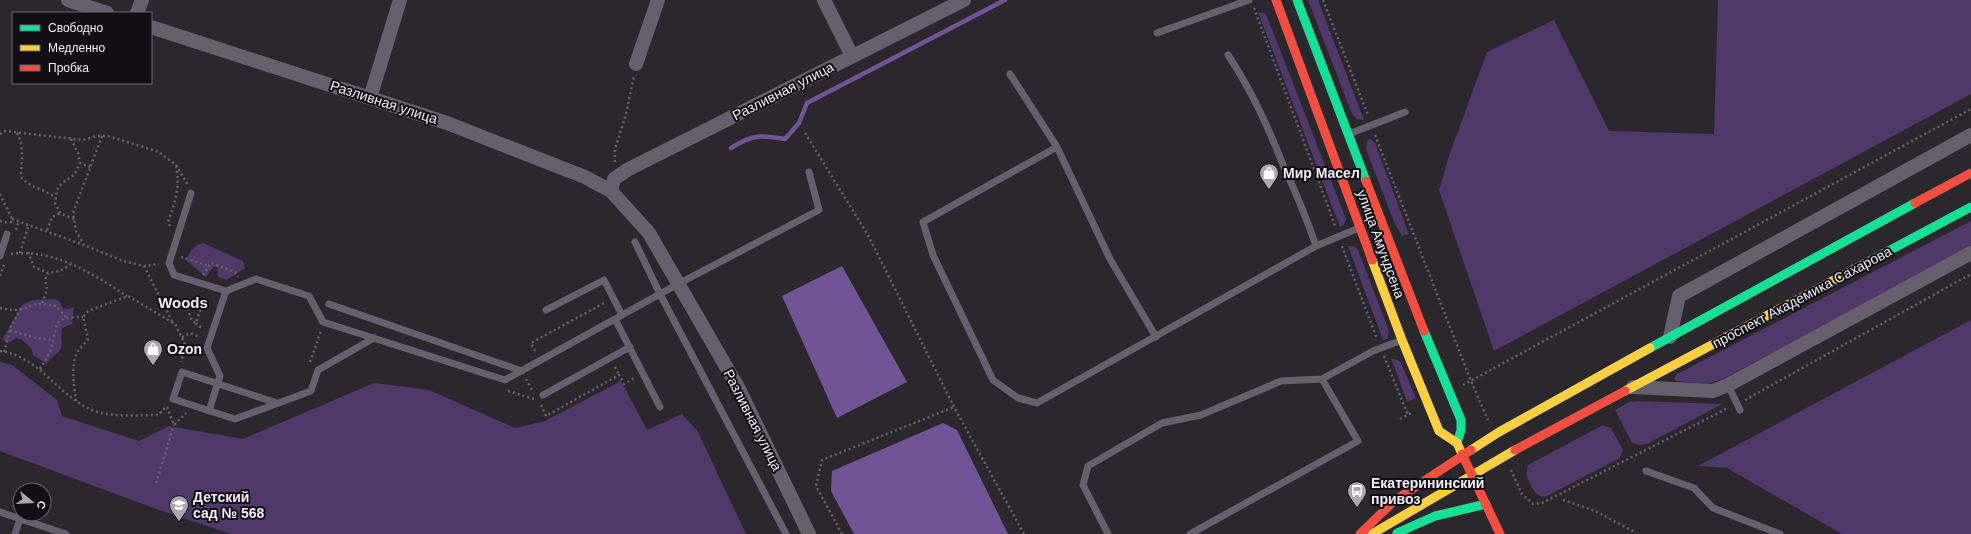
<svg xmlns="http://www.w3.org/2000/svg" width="1971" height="534" viewBox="0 0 1971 534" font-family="Arial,sans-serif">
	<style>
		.green { fill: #4e3969 }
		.water { fill: #715496 }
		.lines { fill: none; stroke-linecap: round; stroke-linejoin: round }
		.stream { stroke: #715496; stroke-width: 4.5 }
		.path { stroke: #66636b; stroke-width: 2.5; stroke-dasharray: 2 3; stroke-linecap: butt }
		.lane { stroke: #65606b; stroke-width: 7 }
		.street { stroke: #65606b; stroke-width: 14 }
		.fast { stroke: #16e098; stroke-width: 9 }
		.slow { stroke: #ffcf43; stroke-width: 9 }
		.jam { stroke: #f24e42; stroke-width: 9 }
		.labels { text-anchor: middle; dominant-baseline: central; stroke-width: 4; stroke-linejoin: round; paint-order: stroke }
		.street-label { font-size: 14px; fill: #efecf4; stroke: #110f14 }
		.poi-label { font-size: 14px; font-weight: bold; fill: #efecf4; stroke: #110f14; text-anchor: start }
		.neighbourhood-label { font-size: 15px; font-weight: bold; fill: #efecf4; stroke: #110f14 }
	</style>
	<rect width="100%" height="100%" fill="#2a282d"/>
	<!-- green -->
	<path class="green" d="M 1308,0 L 1318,0 L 1364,120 L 1357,119 L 1352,114 Z
		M 1718,0 L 1971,0 L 1971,94 L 1494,351 L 1439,190 L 1450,153 L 1487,52 L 1554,20 L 1609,131 L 1714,134 Z
		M 1258,12 L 1266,14 L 1346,219 L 1344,225 L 1340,227 Z
		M 1370,139 L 1375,143 L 1409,234 L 1402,236 L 1394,222 L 1366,149 L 1367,141 Z
		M 1971,221 L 1971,247 L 1723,379 L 1707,384 L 1676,381 L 1674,378 L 1677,374 Z
		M 203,243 L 243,261 L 245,268 L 227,280 L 218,277 L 217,267 L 213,267 L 206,277 L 187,261 C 188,252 194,245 203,243 Z
		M 1348,246 L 1354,246 L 1358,250 L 1389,331 L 1387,339 L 1383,340 Z
		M 55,299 L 60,302 L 63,308 L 68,309 L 74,307 L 72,324 L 62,328 C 60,336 64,343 60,350 C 56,356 49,357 47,364 L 33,355 L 31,348 L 21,339 L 16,338 L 11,342 L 2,340 L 23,304 L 33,300 Z
		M 1971,320 L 1971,534 L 1842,534 L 1727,468 L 1698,466 Z
		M 1391,358 L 1400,361 L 1416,398 L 1407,402 Z
		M 0,362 L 12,365 L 57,400 L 62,416 L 139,441 L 169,426 L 243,439 L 374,383 L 429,390 L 515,428 L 545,421 L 621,381 L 647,430 L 682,414 L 697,430 L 746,534 L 231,534 L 148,506 L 0,451 Z
		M 1637,401 L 1722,404 L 1647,444 L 1640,445 L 1632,443 L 1615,410 L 1629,402 Z
		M 1603,425 L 1611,428 L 1623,450 L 1620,458 L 1545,497 C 1534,496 1531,485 1526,475 L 1528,465 Z"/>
	<!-- water -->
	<path class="water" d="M 842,266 L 907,382 L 837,418 L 782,296 Z
		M 943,423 L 957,430 L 1008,534 L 854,534 L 831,491 L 832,471 Z"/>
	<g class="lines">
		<!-- stream -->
		<path class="stream" d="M 731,148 C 753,134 760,135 785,139 L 799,123 L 807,103 L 1005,0"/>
		<!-- path -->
		<path class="path" d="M 1323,0 L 1368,115
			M 1254,8 L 1336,228
			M 17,133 C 25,148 21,161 21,177 C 30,188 45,189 56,198
			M 805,133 L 868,235 L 954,407 L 1024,534
			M 0,134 L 4,131 L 83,140 L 97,136 L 108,136 L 159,152 L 176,165 L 188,185
			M 1375,135 L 1471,381 L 1488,420
			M 102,136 L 73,213 L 76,231 L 84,245 L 123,261 L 144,266 L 159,264
			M 71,139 L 78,153 L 80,163 L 90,167
			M 615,162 L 615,149 L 626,114 L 634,76
			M 0,194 L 12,219 L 10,226
			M 12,219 L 84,245
			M 74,219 L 60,213 L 55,203 L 57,190 L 62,183 L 74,175 L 80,163
			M 0,221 L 8,223
			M 170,226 L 168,222 C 174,204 181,187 176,167
			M 16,230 L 19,221
			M 47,230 L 52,217 L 60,213
			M 1342,246 L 1377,339
			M 28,252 L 34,267 L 48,273
			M 20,253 L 29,224
			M 11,254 C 53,248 93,274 127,296
			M 181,257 L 209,266
			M 144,266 L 173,323
			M 203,275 L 211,263 L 235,272 L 238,277
			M 0,276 L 4,265
			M 184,299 L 192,321 L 196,323 L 202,305 L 194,302 L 197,293
			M 184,299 L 194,302
			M 0,308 C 7,309 13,311 20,309 C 29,308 31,304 42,304
			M 66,317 L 56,306 L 42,304 L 47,289 L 45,280 L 48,273 L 60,271 L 70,265
			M 196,323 L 198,326 L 203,328
			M 10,330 L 36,338 L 52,340
			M 182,337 L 190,333 L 200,337
			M 0,351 C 39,356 57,395 92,410 C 112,418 137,415 158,415 L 166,407
			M 535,351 L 531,343 L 604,303
			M 4,352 L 11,326 L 21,309
			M 1384,356 L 1408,415
			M 310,362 L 321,331
			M 615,367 L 619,375
			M 40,369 C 44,362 48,356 51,349 C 59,323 51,317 83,317
			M 526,379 L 533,392
			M 1463,385 L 1971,109
			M 508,391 L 534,399
			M 1745,400 L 1971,274
			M 76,401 C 74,386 70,365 78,351 C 81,347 85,343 88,339 L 83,317 L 88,311 L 128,296 L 175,324 L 186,346 L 181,362
			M 541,405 L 546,416 L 619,375 L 624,384 L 634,378
			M 167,407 L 174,425 L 186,413
			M 1400,419 L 1413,412
			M 1511,470 L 1522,494 L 1533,504 L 1542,503 L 1728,408
			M 156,483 L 174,425
			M 1563,500 L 1595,511 L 1633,531 L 1635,534
			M 842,534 L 816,486 L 822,460 L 954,407"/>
		<!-- lane -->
		<path class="lane" d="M 1157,33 L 1249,0
			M 1228,55 C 1252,91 1268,127 1284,167 C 1296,193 1307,219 1316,246
			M 1010,74 L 1057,147 L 1110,259 L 1156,337
			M 1349,134 L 1405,112
			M 1057,147 L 923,222 L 933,255 L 993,380 L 1018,398 L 1037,403 L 1316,246 L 1359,228
			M 191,193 L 169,263 L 174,275 L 226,291 L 256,279 L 309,296 L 323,322 L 505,380 L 678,284 L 819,210 L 809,172
			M 635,242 L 660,294 L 786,534
			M 0,256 L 7,234
			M 329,304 L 522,371
			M 546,310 L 604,280 L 622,315
			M 615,319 L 660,407
			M 1728,385 L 1740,410
			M 543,395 L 630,347
			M 277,403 L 182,372 L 173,399 L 235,419 L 311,391 L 318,370 L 374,338
			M 209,411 L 220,376 L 207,348 L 226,291
			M 1646,471 L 1694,488 L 1713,508 L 1780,534
			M 0,512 L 66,534
			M 15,534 L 20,519
			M 1108,534 L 1083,485 L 1088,466 L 1162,423 L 1201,415 L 1281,381 L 1322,379 L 1373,351 L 1402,340
			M 1190,534 L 1358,441 L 1322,379"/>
		<!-- street -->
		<path class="street" d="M 68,0 L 107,13
			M 824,0 L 852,56
			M 137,13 L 142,0
			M 151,27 L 447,123 L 585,177 L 611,191 L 649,233 L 739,389 L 809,534
			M 636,64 L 658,0
			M 370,98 L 400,0
			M 611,191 L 614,179 L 627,170 L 964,0
			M 1670,337 L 1679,296 L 1971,135
			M 1633,387 L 1713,391 L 1728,385 L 1971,253"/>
		<!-- fast -->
		<path class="fast" d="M 1297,0 L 1366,181
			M 1866,263 L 1971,207
			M 1424,331 L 1461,420 L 1461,430 L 1457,443
			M 1650,348 L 1915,203
			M 1397,533 L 1435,516 L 1486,504"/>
		<!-- slow -->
		<path class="slow" d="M 1372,260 L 1402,340 L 1439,431 L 1457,443 L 1462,454
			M 1625,391 L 1866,263
			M 1471,450 L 1499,432 L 1650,348
			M 1372,534 L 1515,450"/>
		<!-- jam -->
		<path class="jam" d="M 1276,0 L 1372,260
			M 1366,181 L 1424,331
			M 1915,203 L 1971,173
			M 1515,450 L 1625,391
			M 1462,454 L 1500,534
			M 1360,534 L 1394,501 L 1471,450"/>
	</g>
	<!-- icons -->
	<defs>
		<g id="shop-pin" transform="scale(1)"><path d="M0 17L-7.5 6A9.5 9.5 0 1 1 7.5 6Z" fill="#aaa7ae" stroke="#110f14"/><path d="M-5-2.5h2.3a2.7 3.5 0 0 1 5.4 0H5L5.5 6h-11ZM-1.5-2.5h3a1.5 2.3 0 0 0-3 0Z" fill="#fff"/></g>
		<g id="bus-pin" transform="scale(1)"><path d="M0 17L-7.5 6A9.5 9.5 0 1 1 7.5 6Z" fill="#aaa7ae" stroke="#110f14"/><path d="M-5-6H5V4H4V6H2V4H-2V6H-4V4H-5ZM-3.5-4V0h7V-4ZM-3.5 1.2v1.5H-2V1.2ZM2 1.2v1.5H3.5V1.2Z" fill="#fff"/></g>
		<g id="school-pin" transform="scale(1)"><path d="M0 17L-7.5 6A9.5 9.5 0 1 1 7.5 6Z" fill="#aaa7ae" stroke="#110f14"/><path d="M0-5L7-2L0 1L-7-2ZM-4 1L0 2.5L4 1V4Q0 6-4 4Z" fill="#fff"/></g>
	</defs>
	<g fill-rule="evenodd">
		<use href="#shop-pin" x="1269" y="173"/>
		<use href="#shop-pin" x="153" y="349"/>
		<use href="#bus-pin" x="1357" y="491"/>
		<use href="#school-pin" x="179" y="505"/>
	</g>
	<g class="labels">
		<!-- street labels -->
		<g class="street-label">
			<text transform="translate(783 91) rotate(-27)">Разливная улица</text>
			<text transform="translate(384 102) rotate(18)">Разливная улица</text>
			<text transform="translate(1381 244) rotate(70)">улица Амундсена</text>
			<text transform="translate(1802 297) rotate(-28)">проспект Академика Сахарова</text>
			<text transform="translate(753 420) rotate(63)">Разливная улица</text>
		</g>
		<!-- poi labels -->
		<g class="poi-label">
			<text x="1283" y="173">Мир Масел</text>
			<text x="167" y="349">Ozon</text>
			<text x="1371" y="483">Екатерининский<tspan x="1371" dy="16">привоз</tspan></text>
			<text x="193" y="497">Детский<tspan x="193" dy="16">сад № 568</tspan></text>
		</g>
		<!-- neighbourhood labels -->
		<g class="neighbourhood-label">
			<text x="183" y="302">Woods</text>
		</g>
	</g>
	<!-- legend -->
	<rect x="12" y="12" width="140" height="72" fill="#110f14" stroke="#6a676e"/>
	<rect x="20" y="25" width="20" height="6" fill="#16e098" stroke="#6a676e"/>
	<text x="48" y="32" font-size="12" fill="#efecf4">Свободно</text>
	<rect x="20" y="45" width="20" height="6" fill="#ffcf43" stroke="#6a676e"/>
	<text x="48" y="52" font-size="12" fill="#efecf4">Медленно</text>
	<rect x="20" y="65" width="20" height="6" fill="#f24e42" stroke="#6a676e"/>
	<text x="48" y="72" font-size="12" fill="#efecf4">Пробка</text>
	<!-- north arrow -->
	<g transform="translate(32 502) rotate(108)"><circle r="19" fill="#110f14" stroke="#6a676e"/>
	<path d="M0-3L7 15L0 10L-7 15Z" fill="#aaa7ae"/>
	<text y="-6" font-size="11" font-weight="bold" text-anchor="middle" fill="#efecf4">С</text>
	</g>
</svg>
